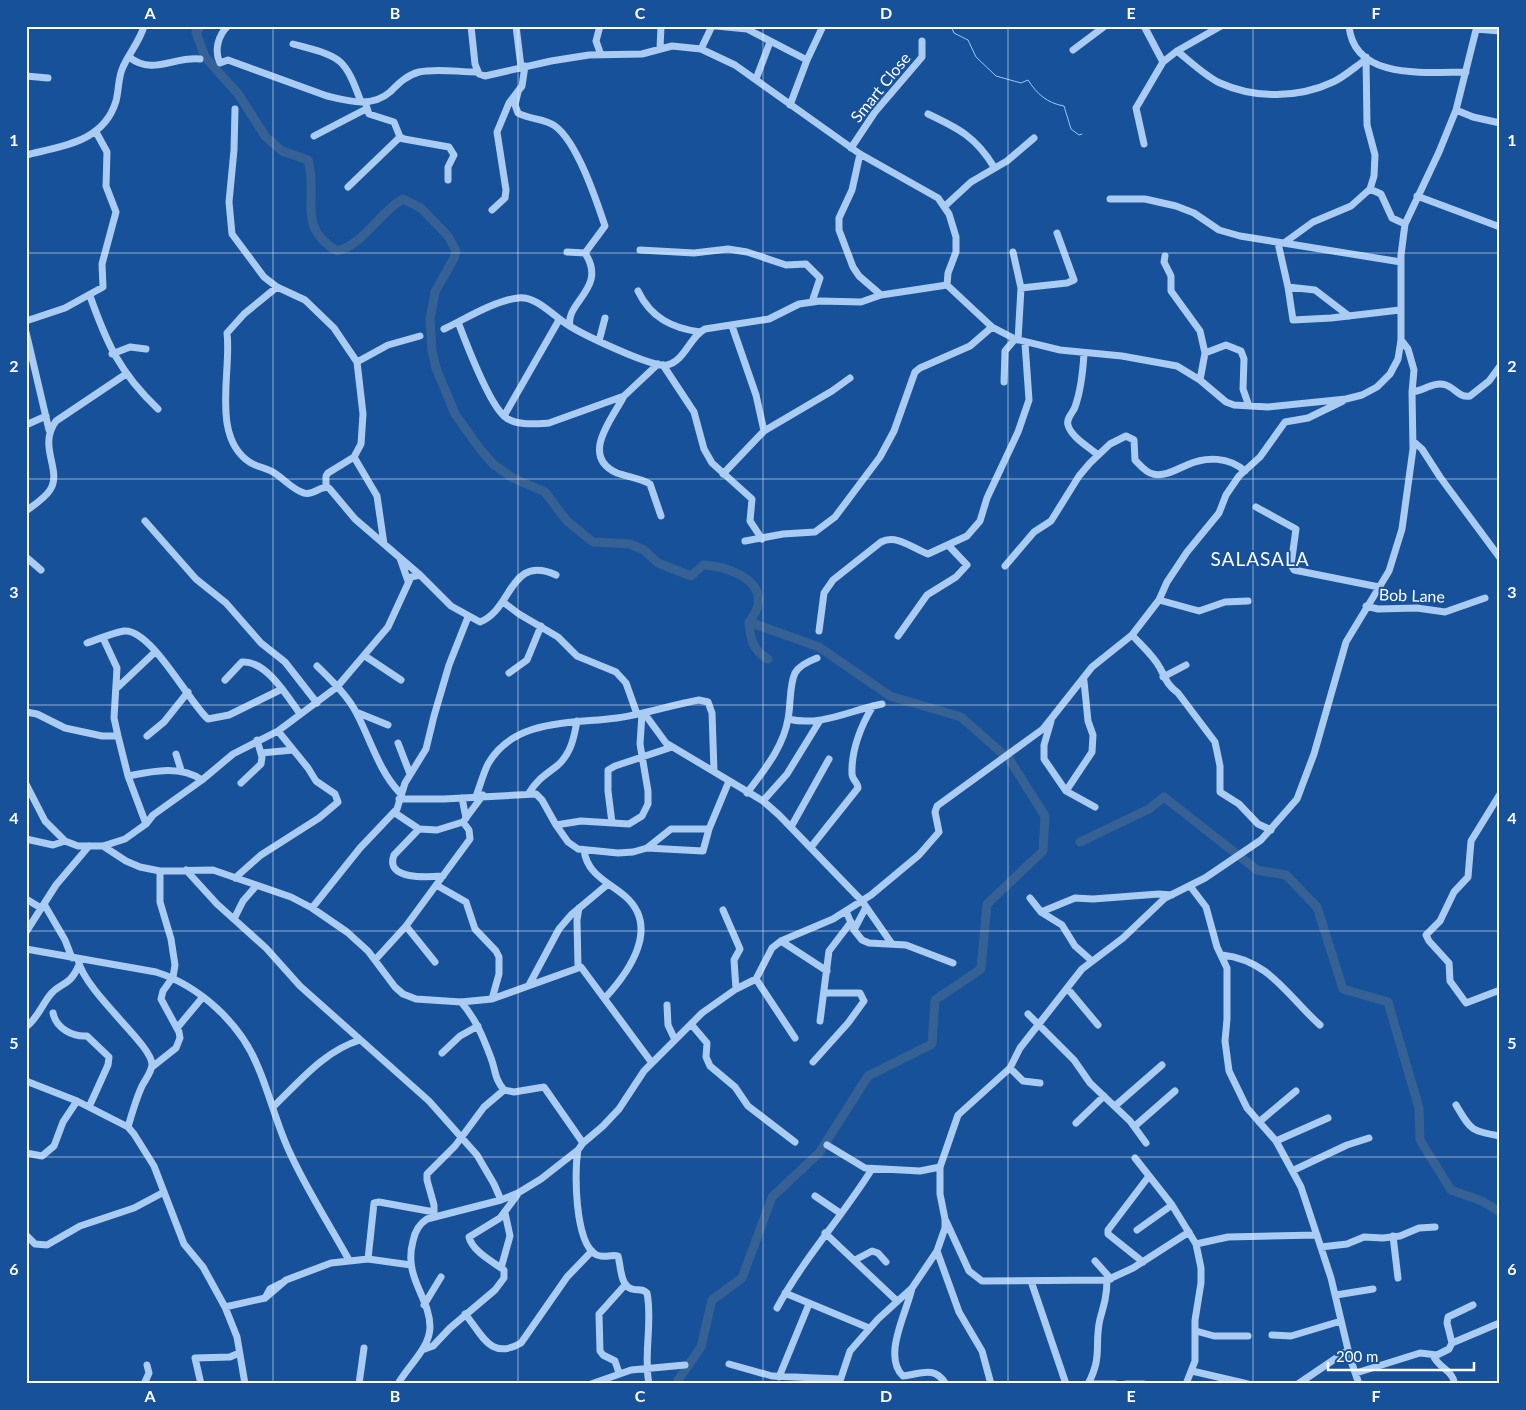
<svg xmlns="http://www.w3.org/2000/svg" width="1526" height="1410" viewBox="0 0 1526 1410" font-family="Lato,sans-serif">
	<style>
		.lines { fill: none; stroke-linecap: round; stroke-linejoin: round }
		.stream { stroke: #9cc6f5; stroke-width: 1 }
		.river { stroke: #366195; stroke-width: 9 }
		.minor { stroke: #aacbf2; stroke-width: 7 }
		.grid { fill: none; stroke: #fff; stroke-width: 1; stroke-opacity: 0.55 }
		.labels { text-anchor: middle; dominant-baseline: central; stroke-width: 4; stroke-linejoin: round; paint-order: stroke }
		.street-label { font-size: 16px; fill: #fff; stroke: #165199 }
		.quarter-label { font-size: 19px; letter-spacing: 1px; fill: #fff; stroke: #165199 }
		.neatline { fill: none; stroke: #fff; stroke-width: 2 }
		.grid-label { font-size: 16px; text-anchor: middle; font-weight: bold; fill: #fff }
	</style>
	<rect width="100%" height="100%" fill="#165199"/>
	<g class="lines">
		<!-- stream -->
		<path class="stream" d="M 951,26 L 954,33 L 968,40 L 976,57 L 996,76 L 1021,83 L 1028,80 C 1037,94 1047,103 1064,106 L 1071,129 L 1079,135 L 1082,134"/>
		<!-- river -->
		<path class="river" d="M 201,26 L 196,32 L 205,57 L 239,95 L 265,136 L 282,151 L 308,160 C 319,197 295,226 337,251 C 365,244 378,213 403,199 L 421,208 L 448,236 L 456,251 L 454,258 L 435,292 L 430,319 L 432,351 L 436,368 L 455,414 L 480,449 L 494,465 L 513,478 L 545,492 L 567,521 L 593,542 L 630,544 L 644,550 L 658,563 L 691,576 L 703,565 C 723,566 763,577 758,605 C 757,611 752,618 749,622 C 750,638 753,651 768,659
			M 749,622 L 819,647 L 890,696 L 961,717 L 1004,755
			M 1080,842 L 1149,809 L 1164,797 L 1257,870 L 1286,875 L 1317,907 L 1343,989 L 1388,1002 L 1419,1108 L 1420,1140 L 1451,1190 L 1482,1201 L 1500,1212
			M 679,1384 L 678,1380 L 701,1347 L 712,1300 L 742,1278 L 772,1197 L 819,1153 L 868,1076 L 932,1044 L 935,1000 L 981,969 L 987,904 L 1043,851 L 1045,816 L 1009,759"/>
		<!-- minor -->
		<path class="minor" d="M 228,26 C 218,35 214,51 220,63 L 228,60 L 327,96 C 348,101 372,108 390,92 C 399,83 407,75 419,72 C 437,68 458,72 477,72
			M 471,26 L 475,64 L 479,74 L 485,76 L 551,61 L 589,55 L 642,54 L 672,46 L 701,49 L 735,65 L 860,154 L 938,198 L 949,214 L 956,237 L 956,252 L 948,273 L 947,285 L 992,327 L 1015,339 L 1060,350 L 1122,356 L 1177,366 L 1200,380 L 1226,402 L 1234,405 L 1268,407 L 1346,399 L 1362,395 L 1377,387 L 1390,374 L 1398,359 L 1401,340 L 1401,255 L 1405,224 L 1439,152 L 1456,110 L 1477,26
			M 516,26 L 521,67
			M 600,26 L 596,41 L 601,55
			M 716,26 L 747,29 L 807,60 L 790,105
			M 1144,26 L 1163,62
			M 1349,26 C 1354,81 1427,72 1466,72
			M 1476,29 L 1500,31
			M 293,44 C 340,57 344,55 361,102
			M 660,49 L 661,26
			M 701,49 L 712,26
			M 1073,50 L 1105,26
			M 1177,51 C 1191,62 1205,76 1220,83 C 1255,99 1299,98 1333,82 C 1344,77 1355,67 1365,60
			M 129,57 C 153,76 174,56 200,59
			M 807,60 L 823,26
			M 26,76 L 48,78
			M 756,79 L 770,42
			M 518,92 L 515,105 L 518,113 C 530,120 544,118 555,126 C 577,142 596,199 605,226 L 585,253
			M 365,102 L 369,114 L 394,122 L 400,137 L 404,139 L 449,147 L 454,155 L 448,167 L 448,180
			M 235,109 L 234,150 L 229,202 L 232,234 L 264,277 L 277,287 L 305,300 L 334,328 L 357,362 L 363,414 L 361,444 L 354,457 L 328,473 L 326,476 L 326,487
			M 1456,110 L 1473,117 L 1500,123
			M 928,114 C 958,128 976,137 994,167
			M 314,136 L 366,109
			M 1144,144 L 1136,108 L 1163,62 L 1177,51 L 1221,26
			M 851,148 L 875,112 L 922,57 L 922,41
			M 860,154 L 852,190 L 839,218 L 839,230 L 853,267 L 859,276 L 881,295 L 947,285
			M 26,155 C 62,146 104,142 116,101 C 119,90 118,77 123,67 C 129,53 140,41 144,26
			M 348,187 L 400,137
			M 1370,189 L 1381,194 L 1392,218 L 1405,224
			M 1417,196 L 1500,227
			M 1110,199 L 1145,199 L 1176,206 L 1194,213 L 1219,230 L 1240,236 L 1401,262
			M 945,206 L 971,182 L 1007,161 L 1034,138
			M 492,210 L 505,198 L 506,190 L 497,132 L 509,103 L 522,86 L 525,66
			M 1278,243 L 1288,287 L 1293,320 L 1331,318 L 1400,310
			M 1284,243 L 1313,222 L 1351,206 L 1370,189 L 1374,176 L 1375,155 L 1367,125 L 1366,57
			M 640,250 L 694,253 L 728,249 L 747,252 L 786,265 L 806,264 L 820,278 L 812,302
			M 567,252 L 585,253 C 608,288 565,302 570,326
			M 1013,252 L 1021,288 L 1018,340
			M 1165,256 L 1164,262 L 1171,276 L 1171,291 L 1200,331 L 1205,353 L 1200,380
			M 277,287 L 244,314 L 227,333 C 232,371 210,438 251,463 C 258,467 266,468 273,472 C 283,478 293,490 304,493 C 314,496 320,485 329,488 L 355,519 L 420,575
			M 1288,287 L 1315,290 L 1349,316
			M 1021,288 L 1067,283 L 1074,280 L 1057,233
			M 638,291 C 651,318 672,328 700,332
			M 90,296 C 107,344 120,373 158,409
			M 26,321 L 65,308 L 103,287 L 102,264 L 116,212 L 106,186 L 107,152 L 96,132
			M 458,322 C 466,343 488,402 504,416 C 515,426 535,424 549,423 L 624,396 L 658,364
			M 444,329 C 465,319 496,300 518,298 C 537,296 553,316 568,325 C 582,334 652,368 667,365 C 685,361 690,336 705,329 L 769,319 L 799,304 L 820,301 L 861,302 L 881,295
			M 26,332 L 49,430
			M 599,341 L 605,318
			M 1084,353 C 1083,371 1081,390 1075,407 C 1073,413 1066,418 1068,425 C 1071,437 1089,447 1098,455
			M 1205,353 L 1226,345 L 1241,351 L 1244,359 L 1243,389 L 1249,406
			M 112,354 L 130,347 L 146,349
			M 357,362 L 388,345 L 420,336
			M 663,365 L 694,412 L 704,449 L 712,463 L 752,499 L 750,521 L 762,539
			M 1004,382 L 1005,351 L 1015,339
			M 1412,392 C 1424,391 1433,381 1446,385 C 1455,388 1459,398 1470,396 L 1489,381 L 1500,366
			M 624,396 C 613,418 579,456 617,473 C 628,477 640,478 650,484 L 661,516
			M 504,416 L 559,320
			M 26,425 L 46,416
			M 764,431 L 832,391 L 850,378
			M 1413,441 L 1422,449 L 1440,477 L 1500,558
			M 354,457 L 377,496 L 384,544
			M 723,474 L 764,431 L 756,395 L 732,326
			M 1256,507 L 1296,529 L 1291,565 L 1294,570 L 1379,587
			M 26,511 C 34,505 45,498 50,490 C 63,470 37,447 56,421 L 126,374
			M 145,521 L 196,579 L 226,603 L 261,643 L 285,662 L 317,703
			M 745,541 L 783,534 L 815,532 L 835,517 L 880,457 L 894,431 L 915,372 L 920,368 L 970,346 L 992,327
			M 26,557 L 41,570
			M 400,558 L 408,581
			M 1005,566 L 1034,532 L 1051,521 L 1079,476 L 1090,463 L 1110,444 L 1126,436 L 1134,440 L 1135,460 C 1140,465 1146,473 1153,474 C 1165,477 1177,469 1187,465 C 1206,456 1229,457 1245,471
			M 1159,600 L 1199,611 L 1225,602 L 1248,601
			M 503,602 L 519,614 L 558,637 L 577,656 L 616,672 L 626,683 L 637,714
			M 1366,606 L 1378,609 L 1417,608 L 1445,612 L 1485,598
			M 819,631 L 824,593 L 833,580 L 881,542 C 897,534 912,548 928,554 L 967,536 L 980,521 L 987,498 L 1018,432 L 1029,400 L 1025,343
			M 1132,635 C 1141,645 1154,656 1160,668 C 1166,679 1167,685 1178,693 L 1215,742 L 1220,766 L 1220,792 L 1239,804 L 1258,824 L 1271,830
			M 898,636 L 927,595 L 956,577 L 967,565 L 949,546
			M 103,638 L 117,668 L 114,718 L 118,736 L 128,776 L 146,824
			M 87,643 C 99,639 112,633 124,631 C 151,628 190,704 208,719 L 229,715 L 282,689
			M 365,656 L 401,680
			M 317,666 C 332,681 348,696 357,714 C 371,741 379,771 400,793
			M 509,673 L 527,660 L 541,626
			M 1163,677 L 1186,665
			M 225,680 L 242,662 C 266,660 288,697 300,714
			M 118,687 L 155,652
			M 26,712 L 37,714 L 65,728 L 102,736 L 118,736
			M 356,712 L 388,725
			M 644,713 L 666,743 L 763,801 L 779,815 L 862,901 L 892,944
			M 788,719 C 822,727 850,710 882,704
			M 1051,721 L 1044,745 L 1044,759 L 1066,791 L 1095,807
			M 147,736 L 164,722 L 188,692
			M 398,743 L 410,774
			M 261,753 L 293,750
			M 176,754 L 181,770
			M 128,776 C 153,771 181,765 202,780
			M 241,783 L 261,764 L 262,757 L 257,740
			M 26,784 L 45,821 L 65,841 L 78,846 L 103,846 L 125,839 L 146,824 L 153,815 L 202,780 L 233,754 L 278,731 L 337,687 L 388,627 L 411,577 L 420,575 L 451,606 L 480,622 C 513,609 509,554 556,575
			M 1066,791 L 1092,752 L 1093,735 L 1088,721 L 1084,681
			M 529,793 C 537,779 547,774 558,765 C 571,753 574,738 577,721
			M 747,793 C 764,770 783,748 788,719 C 791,705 789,686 795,673 C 799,666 809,661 817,658
			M 1500,794 L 1471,841 L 1468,877 L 1454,892 L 1440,921 L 1426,935 L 1429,941 L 1449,963 L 1450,981 L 1466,1003 L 1500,990
			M 476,796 C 480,786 483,774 488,764 C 514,718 572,724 617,718 C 645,714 671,705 699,700 L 708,702 L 712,713 L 714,771
			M 462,798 L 466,818
			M 399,799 L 444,799 L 536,794 L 542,800 L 556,825 L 568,842 L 578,849 L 618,853 L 633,852 L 647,848 L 671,829 L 709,829
			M 763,801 L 787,774 L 819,722
			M 395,813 L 419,829 L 437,830 L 463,822 L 483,795
			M 612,823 L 608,791 L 608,770 L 615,766 L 672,747
			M 556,825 L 581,821 L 629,824 L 642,816 L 648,804 L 648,791 L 640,744 L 642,714
			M 791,827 L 829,759
			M 419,829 L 394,855 C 384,881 430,877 443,876
			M 26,839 L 53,845 L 65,841
			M 103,846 L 126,861 L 140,867 L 160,871 L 213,870 L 291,897 L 312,908 L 347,932 L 368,951 L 395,987 L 403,994 L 416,999 L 461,1002 L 492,999 L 581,967 L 652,1063
			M 811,847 L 858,788 C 858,782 852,780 852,774 C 851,751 861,725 873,706
			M 647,848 L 703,851 L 709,829 L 729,781
			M 584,850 C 587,875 609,882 626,897 C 660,928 629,972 605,998
			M 186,870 L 217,904 L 266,948 L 300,986 L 429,1101 L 477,1155 L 494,1184 L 501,1200
			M 235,878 L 261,855 L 319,818 L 338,802 L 335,794 L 316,781 L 308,768 L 278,731
			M 438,886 L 466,902 L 475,929 L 496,951 L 499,957 L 499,974 L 492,999
			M 1190,886 L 1206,907 L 1217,947 L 1227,968 L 1227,1019 L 1225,1041 L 1229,1071 L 1247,1108 L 1276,1141 L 1301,1187 L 1331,1278 L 1350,1358 L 1359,1384
			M 1030,898 L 1041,912 L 1062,925 L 1075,946 L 1092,961
			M 26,899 L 41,908
			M 44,904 L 65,940 L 72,958
			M 312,908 L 360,848 L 397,809 L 405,783 L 426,749 L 434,716 L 449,665 L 468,617
			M 723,910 L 740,949 L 734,960 L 736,989
			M 846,911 L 854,930 L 862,940 L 869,943 L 906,945 L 953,963
			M 1041,912 L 1075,898 L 1093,899 L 1159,894 L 1172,895
			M 234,919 L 243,901 L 256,886
			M 406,926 L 435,962
			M 854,930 L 866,907
			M 26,932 L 56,885 L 89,846
			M 781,941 L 827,971
			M 26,949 L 156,972 C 200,986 241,1024 258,1067 C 270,1095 277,1126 290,1153 C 307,1190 329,1224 349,1260
			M 1222,955 C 1270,960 1288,997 1320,1025
			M 78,960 C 86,994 153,1045 152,1065 C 151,1073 145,1080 142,1086 C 136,1099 132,1113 128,1127
			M 375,960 L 406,926 L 470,839 L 469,830 L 463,822
			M 578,967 L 577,920 L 579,908
			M 756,979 L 795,1038
			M 529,985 L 559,929 L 571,915 L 608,884
			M 1067,988 L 1098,1025
			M 461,1002 C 476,1019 483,1037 491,1058 C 496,1071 494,1078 504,1090 L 514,1092 L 544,1087 L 583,1143
			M 667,1005 L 668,1025 L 675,1040
			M 53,1013 C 56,1028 72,1037 87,1036 L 109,1057 L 108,1065 L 89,1107
			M 1028,1014 L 1074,1060 L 1090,1083 L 1130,1121 L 1146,1143
			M 820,1021 L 829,951 L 851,922
			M 691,1024 L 707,1043 L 706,1057 L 710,1066 L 735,1087 L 748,1106 L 795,1142
			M 26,1027 C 37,1019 42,1005 50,995 C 60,982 69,988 79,965
			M 177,1028 L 202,998
			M 442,1053 L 460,1036 L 478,1026
			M 813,1062 L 848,1023 L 864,1001 L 860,993 L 825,993
			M 152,1067 L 176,1048 L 180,1038 L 179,1032 L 161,999 L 163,991 L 173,977 L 175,965 L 171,939 L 160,902 L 160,871
			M 1010,1068 L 1023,1081 L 1040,1083
			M 26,1081 L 77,1101 L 128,1127 L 134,1134 L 154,1166 L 184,1244 L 203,1267 L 225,1307 L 237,1337 L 245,1384
			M 1456,1105 C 1471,1130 1470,1131 1500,1136
			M 1115,1106 L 1162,1065
			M 273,1107 C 300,1081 324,1051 360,1040
			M 1259,1122 L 1296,1091
			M 1076,1123 L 1104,1096
			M 1135,1126 L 1175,1091
			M 1276,1141 L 1328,1118
			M 827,1145 L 865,1168 L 920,1171 L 940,1167
			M 578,1150 C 574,1172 575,1241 595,1254 C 602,1259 611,1254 618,1256 C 621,1266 620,1286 632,1289 C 638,1291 642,1288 647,1293 C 653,1323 643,1354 649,1384
			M 26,1153 L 42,1156 L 54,1146 L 63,1122 L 77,1101
			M 1135,1158 L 1172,1205 L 1196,1244 L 1228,1237 L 1317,1235
			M 1294,1170 L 1347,1145 L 1369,1138
			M 815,1196 L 840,1213
			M 434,1217 L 434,1205 L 427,1180 L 427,1174 L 455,1146 L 484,1107 L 504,1090
			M 946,1221 L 969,1271 L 982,1281 L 1107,1280
			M 1137,1230 L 1172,1205
			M 825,1233 L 896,1300
			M 26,1235 L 35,1244 L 47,1245 L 80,1226 L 134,1208 L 164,1192
			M 1393,1236 L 1398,1278
			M 1321,1247 L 1347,1244 L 1364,1237 L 1383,1238 L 1400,1236 L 1419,1228 L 1435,1227
			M 937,1251 L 959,1312 L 982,1351 L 991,1384
			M 368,1259 L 374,1203 L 379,1202 L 434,1212
			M 855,1260 L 872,1251 L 878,1253 L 886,1262
			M 1095,1261 L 1111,1279
			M 1143,1262 L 1108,1234 L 1108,1230 L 1149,1176
			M 501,1268 L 510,1236 L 505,1213
			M 1031,1281 L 1066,1384
			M 912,1288 C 907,1312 882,1356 903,1376 C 921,1374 934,1365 946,1384
			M 785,1293 L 869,1328
			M 1336,1295 L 1373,1289
			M 265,1298 L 270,1289 L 282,1283
			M 424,1305 L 441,1277
			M 225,1307 L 265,1298 L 286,1280 L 331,1263 L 368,1259 L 411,1265
			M 777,1308 C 804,1258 842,1217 872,1169
			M 465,1314 C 482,1334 490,1361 521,1343 L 567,1277 L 592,1251
			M 1196,1331 L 1214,1336 L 1248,1336
			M 1272,1335 L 1291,1336 L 1341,1321
			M 1452,1343 L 1497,1324
			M 422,1350 L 433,1346 L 450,1328 L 495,1290 L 504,1278 L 504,1270 C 493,1262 472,1251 469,1237 L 500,1218 L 518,1194
			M 1433,1355 C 1438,1368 1452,1369 1455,1384
			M 729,1364 L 772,1376 L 839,1379
			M 1192,1371 L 1248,1384
			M 619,1373 L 615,1361 L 603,1355 L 600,1351 L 599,1314 L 625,1285
			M 1356,1373 L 1420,1353 L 1437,1355 L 1449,1349 L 1452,1343 L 1447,1323 L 1448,1317 L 1473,1305
			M 779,1377 L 809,1304
			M 144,1384 L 149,1373 L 147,1365
			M 201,1384 L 195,1358 L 230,1357 L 239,1353
			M 359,1384 L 364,1348
			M 398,1384 C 407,1367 430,1348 430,1327 C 430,1297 403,1278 413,1241 C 415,1231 419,1224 427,1219 L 501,1200 L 518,1193 L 541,1179 L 578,1150 L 583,1143 L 603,1126 L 619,1109 L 644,1071 L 702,1013 L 736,989 L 756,979 L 772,948 L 781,941 L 833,919 L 871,895 L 919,855 L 939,832 L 935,812 L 937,806 L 1043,729 L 1092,667 L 1132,635 L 1159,600 L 1167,582 L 1187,552 L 1219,513 L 1226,495 L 1239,476 L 1260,457 L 1285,422 L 1308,418 L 1343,401
			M 591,1384 L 631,1370 L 685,1365
			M 839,1384 L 850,1351 L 878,1319 L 912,1288 L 937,1251 L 945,1228 L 945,1219 L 940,1194 L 940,1167 L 958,1115 L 1010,1068 L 1020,1048 L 1082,969 L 1123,938 L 1165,898 L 1205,878 L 1261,840 L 1297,799 L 1314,754 L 1346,642 L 1389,571 L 1402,529 L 1413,449 L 1412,392 L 1414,370 L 1408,349 L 1401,340
			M 1088,1384 C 1103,1356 1094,1345 1100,1319 C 1104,1305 1107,1295 1107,1280 L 1133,1268 L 1189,1232
			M 1088,1384 L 1115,1384
			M 1126,1384 L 1144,1384
			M 1186,1384 L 1195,1361 L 1195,1320 L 1201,1283 L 1201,1268 L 1196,1244
			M 1298,1384 L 1348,1350"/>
	</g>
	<!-- grid -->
	<path class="grid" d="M 273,26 L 273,1384M 518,26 L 518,1384M 763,26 L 763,1384M 1008,26 L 1008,1384M 1253,26 L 1253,1384M 26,253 L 1500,253M 26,479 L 1500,479M 26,705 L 1500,705M 26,931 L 1500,931M 26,1157 L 1500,1157"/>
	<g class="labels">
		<!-- street labels -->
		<g class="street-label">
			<text transform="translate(880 87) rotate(-51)">Smart Close</text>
			<text transform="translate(1412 595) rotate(2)">Bob Lane</text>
		</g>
		<!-- quarter labels -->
		<g class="quarter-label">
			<text x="1260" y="558">SALASALA</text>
		</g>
	</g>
	<!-- border -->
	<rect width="1526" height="1410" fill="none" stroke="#165199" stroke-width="55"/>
	<!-- scale -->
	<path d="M1328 1362v8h146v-8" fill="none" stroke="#ffffff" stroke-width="2.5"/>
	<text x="1336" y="1362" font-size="15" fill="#ffffff" stroke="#165199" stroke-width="4" paint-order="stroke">200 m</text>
	<rect x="28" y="28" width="1470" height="1354" class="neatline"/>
	<g class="grid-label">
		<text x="150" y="19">A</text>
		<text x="395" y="19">B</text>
		<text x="640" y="19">C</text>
		<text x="886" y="19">D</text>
		<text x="1131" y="19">E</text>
		<text x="1376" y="19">F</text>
		<text x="14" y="146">1</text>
		<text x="1512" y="146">1</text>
		<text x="14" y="372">2</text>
		<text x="1512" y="372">2</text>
		<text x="14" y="598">3</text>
		<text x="1512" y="598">3</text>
		<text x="14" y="824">4</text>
		<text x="1512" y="824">4</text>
		<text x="14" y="1049">5</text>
		<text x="1512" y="1049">5</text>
		<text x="14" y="1275">6</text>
		<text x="1512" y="1275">6</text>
		<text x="150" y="1402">A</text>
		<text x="395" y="1402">B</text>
		<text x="640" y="1402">C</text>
		<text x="886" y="1402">D</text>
		<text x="1131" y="1402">E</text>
		<text x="1376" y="1402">F</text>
	</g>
</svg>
